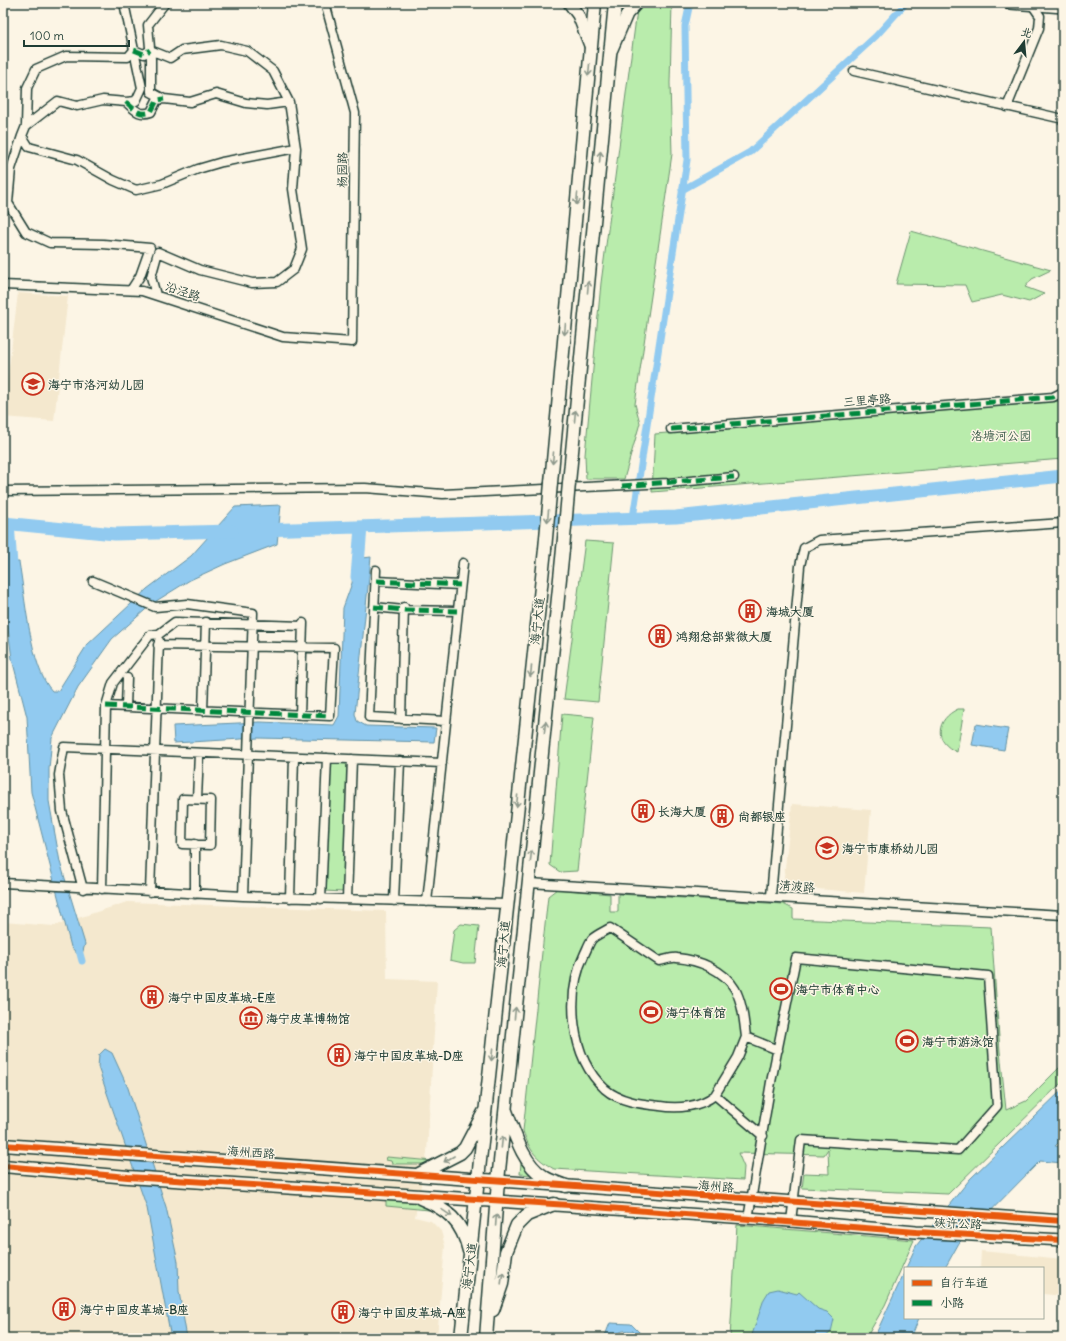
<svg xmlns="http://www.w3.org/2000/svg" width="1066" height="1341" viewBox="0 0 1066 1341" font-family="Delius,'LXGW WenKai TC',sans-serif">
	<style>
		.built { fill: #f4e8ce }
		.green { fill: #b9ecac; stroke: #6c9470 }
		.water { fill: #91caf0; stroke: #6392a5 }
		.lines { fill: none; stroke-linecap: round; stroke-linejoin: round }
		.canal { stroke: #91caf0; stroke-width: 7 }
		.river { stroke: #91caf0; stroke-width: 13 }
		.minor-casing { stroke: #1f3d34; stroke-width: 11 }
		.major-casing { stroke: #1f3d34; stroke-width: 14 }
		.highway-casing { stroke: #1f3d34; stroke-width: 15 }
		.minor { stroke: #fcf5e5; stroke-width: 8 }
		.major { stroke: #fcf5e5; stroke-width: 11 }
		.highway { stroke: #fcf5e5; stroke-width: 12 }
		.highway-bridge-casing { stroke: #1f3d34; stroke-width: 15; stroke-linecap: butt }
		.highway-bridge { stroke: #fcf5e5; stroke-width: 12 }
		.quiet { stroke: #00873e; stroke-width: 5; stroke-dasharray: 10 5; stroke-linecap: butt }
		.cycleway-casing { stroke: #fcf5e5; stroke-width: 8 }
		.cycleway { stroke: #e8590c; stroke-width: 6 }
		.oneway { stroke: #8e998c }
		.labels { text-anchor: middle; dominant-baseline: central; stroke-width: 3; stroke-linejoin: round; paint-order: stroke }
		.street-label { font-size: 12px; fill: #1f3d34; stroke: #fcf5e5 }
		.poi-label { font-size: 12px; font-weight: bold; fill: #1f3d34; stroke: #fcf5e5; text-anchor: start }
		.park-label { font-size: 12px; fill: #365746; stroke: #fcf5e5 }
	</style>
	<rect width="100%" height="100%" fill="#fcf5e5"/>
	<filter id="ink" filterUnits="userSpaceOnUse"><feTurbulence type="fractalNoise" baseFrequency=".025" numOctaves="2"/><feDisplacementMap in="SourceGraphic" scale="8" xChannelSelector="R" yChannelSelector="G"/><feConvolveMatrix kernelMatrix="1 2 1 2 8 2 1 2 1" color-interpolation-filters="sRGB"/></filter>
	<g filter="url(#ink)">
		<!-- built -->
		<path class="built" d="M 18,293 L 68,296 L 54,421 L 3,417 Z
			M 792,804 L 871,810 L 864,893 L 783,886 Z
			M 127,902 L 386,911 L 387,979 L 437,981 L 427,1153 L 415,1217 L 431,1221 L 441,1231 L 445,1246 L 437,1338 L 3,1338 L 3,922 L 54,926 Z
			M 981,1251 L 1063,1259 L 1063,1296 L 1043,1294 L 1043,1268 L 980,1268 Z"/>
		<!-- green -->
		<path class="green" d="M 638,3 L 672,3 L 670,83 L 672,154 L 635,404 L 640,423 L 624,479 L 586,479 L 585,455 L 601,283 Z
			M 911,231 L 1051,270 L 1032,279 L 1025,287 L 1044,294 L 1029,302 L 1002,295 L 972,302 L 965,285 L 896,284 Z
			M 1063,398 L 1063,459 L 652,492 L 655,434 L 1060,401 Z
			M 585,541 L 614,543 L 598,702 L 564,699 Z
			M 958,709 L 964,709 L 957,752 C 933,742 936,719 958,709 Z
			M 562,714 L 594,717 L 577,871 L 560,872 L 550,865 Z
			M 329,761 L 348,762 L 344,892 L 324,891 Z
			M 557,889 L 610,894 L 610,912 L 618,912 L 618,894 L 783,904 L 793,909 L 793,919 L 991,927 L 1000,1051 L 1006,1110 L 1026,1101 L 1063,1064 L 1063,1081 L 948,1194 L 802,1188 L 804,1173 L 829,1174 L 828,1149 L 824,1155 L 738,1153 L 744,1167 L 743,1180 L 554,1169 C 535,1158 530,1151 523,1131 L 548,896 Z
			M 461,924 L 479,926 L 475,963 L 463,963 L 450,960 L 454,930 Z
			M 387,1157 L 433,1161 L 433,1164 L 392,1164 L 391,1161 L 386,1160 Z
			M 521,1163 L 532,1175 L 520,1174 Z
			M 386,1200 L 426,1203 L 430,1207 L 429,1210 L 386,1206 Z
			M 737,1225 L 914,1240 L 885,1305 L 866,1338 L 730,1338 Z"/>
		<!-- water -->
		<path class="water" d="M 281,505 L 277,544 L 225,564 L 190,580 L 153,603 L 112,639 L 78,687 L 52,738 L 49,769 L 49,801 L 60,862 L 85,944 L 81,958 L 71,947 L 31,792 L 27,717 L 12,659 L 6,613 L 6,562 L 19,562 C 25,595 30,668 52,691 L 58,691 L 87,645 L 147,589 L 191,556 L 235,507 Z
			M 371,557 L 355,714 L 357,721 L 366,726 L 436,728 L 434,742 L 258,738 L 174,743 L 173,726 L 260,722 L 334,725 L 339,716 L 343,608 L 352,583 L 355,559 Z
			M 976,724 L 1008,729 L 1004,750 L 972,745 Z
			M 105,1049 L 112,1053 L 128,1088 L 166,1207 L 178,1262 L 179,1292 L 187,1338 L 171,1338 L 147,1208 L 98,1067 L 99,1055 Z
			M 1063,1089 L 1063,1138 L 1055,1146 L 1063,1147 L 1063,1163 L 1040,1161 L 959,1243 L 945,1268 L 906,1268 L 916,1246 L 970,1179 Z
			M 905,1271 L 905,1318 L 919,1318 L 911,1338 L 874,1338 Z
			M 778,1289 L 797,1294 L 799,1292 L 818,1309 L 827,1312 L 834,1319 L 831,1332 L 824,1338 L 751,1338 L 764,1299 L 769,1291 Z
			M 610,1323 L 631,1324 L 640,1333 L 640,1336 L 637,1337 L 633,1331 C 626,1330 618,1330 616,1338 L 604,1338 Z"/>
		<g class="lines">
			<!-- canal -->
			<path class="canal" d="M 682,190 L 750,152 L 876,36 L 906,3
				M 633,518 L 687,160 L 685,26 L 690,3
				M 79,950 L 82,961"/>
			<!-- river -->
			<path class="river" d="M 3,523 L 115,534 L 232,531
				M 8,523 L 12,579
				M 261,530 L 676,517 L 1063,476
				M 357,577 L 361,527"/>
			<!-- minor casing -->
			<g class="minor-casing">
				<path id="minor" d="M 124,3 L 134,50 L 128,57 L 66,56 L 36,69 L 27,88 L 26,126 L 22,136 L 29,147 L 77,160 L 113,180 L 136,190 L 162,184 L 198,169 L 222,162 L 296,148
					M 134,50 L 144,54 L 150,50 L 170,58 L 182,50 L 221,45 L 247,51 L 273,71 L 289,102
					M 854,71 L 1063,119
					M 126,102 C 135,110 139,116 151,112 L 157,100 L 164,99
					M 1007,107 L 1039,28 L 1040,16 L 1031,3
					M 26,126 L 58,101 L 77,106 L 103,100 L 126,102 L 136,101 L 142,88 L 134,50
					M 22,136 L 11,169 L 8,203 L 26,232 L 50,243 L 103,244 L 150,248 L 140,276 L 131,290
					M 3,285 L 142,291 L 283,337 L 352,342 L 355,113 L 325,3
					M 156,295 L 151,277 L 158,252 L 200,270 L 252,283 L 277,282 L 294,269 L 302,249 L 293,189 L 296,148 L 289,102 L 267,105 L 246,103 L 216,94 L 190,102 L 164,99 L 151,92 L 151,59 L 148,25 L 165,3
					M 671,429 L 1053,397 L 1063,392
					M 3,491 L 365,488 L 443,494 L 668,483 L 734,477
					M 376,570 L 369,717 L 446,721
					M 93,581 L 155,607 L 187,604 L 253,613 L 243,896
					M 376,581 L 460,585
					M 374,607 L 404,610 L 457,611
					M 106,706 L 330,716 L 334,648 L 158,645
					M 126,707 L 127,678
					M 203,711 L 206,622
					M 300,715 L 303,623
					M 401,719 L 404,607
					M 183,799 L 211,800 L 210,845 L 182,844 Z
					M 197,799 L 199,753
					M 3,883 L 243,896 L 507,904
					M 529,883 L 1063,915
					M 83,889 L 62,811 L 59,775 L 64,747 L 442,763
					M 102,889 L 106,706 L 113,683 L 150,635 L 159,634 L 175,622 L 303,626
					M 150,892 L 159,641
					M 195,894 L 195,844
					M 771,896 L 800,566 L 804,548 L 819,540 L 1063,523
					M 290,898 L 294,757
					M 321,899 L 327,758
					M 347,899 L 352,759
					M 394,901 L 400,761
					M 427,902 L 463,563
					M 715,1095 L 738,1057 L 746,1037
					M 763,1136 L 715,1095 C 700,1107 678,1109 660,1106 C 642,1104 620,1102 605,1089 C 570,1057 565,994 585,953 C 587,949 589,943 592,939 C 596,935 605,931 610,928 L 659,961 C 665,960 672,957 677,958 C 699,960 724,970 735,989 C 743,1004 744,1022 746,1037 L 778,1050
					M 748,1219 L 771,1082 L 796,958 L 988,976 L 997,1106 L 958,1150 L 801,1140 L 791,1221"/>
			</g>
			<!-- major casing -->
			<g class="major-casing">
				<path id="major" d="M 569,3 L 578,15 L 591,48
					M 1010,3 L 1063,7
					M 612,49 L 627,14 L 637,3
					M 498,1181 L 1063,1221
					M 497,1201 L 791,1221 L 916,1232 L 1063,1240"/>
			</g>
			<!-- highway casing -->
			<g class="highway-casing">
				<path id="highway" d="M 551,483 L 595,3
					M 569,483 L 615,3
					M 506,1111 C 514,1132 523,1164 543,1176 C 549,1181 559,1183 566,1186
					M 3,1145 L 498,1181
					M 3,1166 L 128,1177 L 497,1201
					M 419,1174 L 460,1153 L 465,1148 L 484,1112
					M 420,1198 C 447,1209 462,1221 469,1251
					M 493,1310 L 502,1284 L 506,1252 L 517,1225 L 527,1215 L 554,1204
					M 461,1338 C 491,1075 516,812 545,549
					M 486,1338 L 498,1181 L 563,549"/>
			</g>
			<!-- minor -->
			<use href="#minor" class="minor"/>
			<!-- major -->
			<use href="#major" class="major"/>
			<!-- highway -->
			<use href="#highway" class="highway"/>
			<!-- highway-bridge casing -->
			<g class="highway-bridge-casing">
				<path id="highway-bridge" d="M 545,549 L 551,483
					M 563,549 L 569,483"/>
			</g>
			<!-- highway-bridge -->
			<use href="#highway-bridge" class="highway-bridge"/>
			<!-- quiet -->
			<path class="quiet" d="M 134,50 L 144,54 L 150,50
				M 126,102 C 135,110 139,116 151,112 L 157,100 L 164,99
				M 671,429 L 1053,397 L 1063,392
				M 622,486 L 734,477
				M 376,581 L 460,585
				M 374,607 L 404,610 L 457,611
				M 106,706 L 330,716"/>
			<!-- cycleway casing -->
			<g class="cycleway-casing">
				<path id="cycleway" d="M 3,1145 L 1063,1221
					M 3,1166 L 128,1177 L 569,1205 L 916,1232 L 1063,1240"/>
			</g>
			<!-- cycleway -->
			<use href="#cycleway" class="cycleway"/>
		</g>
		<!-- one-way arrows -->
		<defs><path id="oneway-shaft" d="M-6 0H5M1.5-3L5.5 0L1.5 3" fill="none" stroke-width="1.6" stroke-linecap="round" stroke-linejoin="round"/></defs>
		<g class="oneway">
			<use href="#oneway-shaft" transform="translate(589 70) rotate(95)"/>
			<use href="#oneway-shaft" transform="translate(600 157) rotate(-85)"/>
			<use href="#oneway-shaft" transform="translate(577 199) rotate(95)"/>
			<use href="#oneway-shaft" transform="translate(588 287) rotate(-85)"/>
			<use href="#oneway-shaft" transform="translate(565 329) rotate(95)"/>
			<use href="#oneway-shaft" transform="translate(575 416) rotate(-85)"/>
			<use href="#oneway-shaft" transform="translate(553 458) rotate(95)"/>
			<use href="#oneway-shaft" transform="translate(548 516) rotate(95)"/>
			<use href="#oneway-shaft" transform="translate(531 671) rotate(96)"/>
			<use href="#oneway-shaft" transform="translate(545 727) rotate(-84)"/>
			<use href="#oneway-shaft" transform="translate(517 801) rotate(96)"/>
			<use href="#oneway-shaft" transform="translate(531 856) rotate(-84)"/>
			<use href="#oneway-shaft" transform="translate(515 1013) rotate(-84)"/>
			<use href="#oneway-shaft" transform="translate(492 1055) rotate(96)"/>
			<use href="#oneway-shaft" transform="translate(502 1142) rotate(-84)"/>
			<use href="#oneway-shaft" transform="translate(449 1159) rotate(150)"/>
			<use href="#oneway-shaft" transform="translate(447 1213) rotate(34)"/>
			<use href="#oneway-shaft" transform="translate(496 1220) rotate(-86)"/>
			<use href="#oneway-shaft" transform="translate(502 1278) rotate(-82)"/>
		</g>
	</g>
	<!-- icons -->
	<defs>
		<g id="school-ring" transform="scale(1.15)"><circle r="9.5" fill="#fcf5e5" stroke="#c8321e" stroke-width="1.5"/><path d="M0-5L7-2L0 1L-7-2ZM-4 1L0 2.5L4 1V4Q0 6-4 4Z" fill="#c8321e"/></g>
		<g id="building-ring" transform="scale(1.15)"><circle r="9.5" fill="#fcf5e5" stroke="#c8321e" stroke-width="1.5"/><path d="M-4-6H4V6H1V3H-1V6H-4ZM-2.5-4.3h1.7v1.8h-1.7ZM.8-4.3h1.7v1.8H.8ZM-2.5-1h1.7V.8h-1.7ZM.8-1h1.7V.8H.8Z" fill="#c8321e"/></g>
		<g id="stadium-ring" transform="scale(1.15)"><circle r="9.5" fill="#fcf5e5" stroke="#c8321e" stroke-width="1.5"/><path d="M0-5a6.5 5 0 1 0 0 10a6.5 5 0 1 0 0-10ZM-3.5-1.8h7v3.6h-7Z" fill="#c8321e"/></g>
		<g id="museum-ring" transform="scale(1.15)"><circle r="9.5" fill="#fcf5e5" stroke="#c8321e" stroke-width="1.5"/><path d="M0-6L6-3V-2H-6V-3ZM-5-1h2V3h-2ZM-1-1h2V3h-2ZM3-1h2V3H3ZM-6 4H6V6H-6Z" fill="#c8321e"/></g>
	</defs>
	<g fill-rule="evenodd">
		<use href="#school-ring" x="33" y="384"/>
		<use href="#building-ring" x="750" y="611"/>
		<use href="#building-ring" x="660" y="636"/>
		<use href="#building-ring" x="643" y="811"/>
		<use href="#building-ring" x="722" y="816"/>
		<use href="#school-ring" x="827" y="848"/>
		<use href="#stadium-ring" x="781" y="989"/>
		<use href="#building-ring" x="152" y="997"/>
		<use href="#stadium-ring" x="651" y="1012"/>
		<use href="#museum-ring" x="251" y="1018"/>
		<use href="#stadium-ring" x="907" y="1041"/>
		<use href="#building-ring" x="339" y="1055"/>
		<use href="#building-ring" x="64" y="1309"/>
		<use href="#building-ring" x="343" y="1312"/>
	</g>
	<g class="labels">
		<!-- street labels -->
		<g class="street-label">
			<text transform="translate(342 170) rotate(-89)">杨园路</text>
			<text transform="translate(183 291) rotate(18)">沿泾路</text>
			<text transform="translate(867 400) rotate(-5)">三里亭路</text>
			<text transform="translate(537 621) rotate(-84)">海宁大道</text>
			<text transform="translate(797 886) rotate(4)">清波路</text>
			<text transform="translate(503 944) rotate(-85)">海宁大道</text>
			<text transform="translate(251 1152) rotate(4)">海州西路</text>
			<text transform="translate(716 1186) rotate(4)">海州路</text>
			<text transform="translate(958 1223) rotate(3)">硖许公路</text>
			<text transform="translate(469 1266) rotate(-83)">海宁大道</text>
		</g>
		<!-- poi labels -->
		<g class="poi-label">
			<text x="48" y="384">海宁市洛河幼儿园</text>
			<text x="766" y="611">海城大厦</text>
			<text x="676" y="636">鸿翔总部紫微大厦</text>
			<text x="658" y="811">长海大厦</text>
			<text x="738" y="816">尚都银座</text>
			<text x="842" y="848">海宁市康桥幼儿园</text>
			<text x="796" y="989">海宁市体育中心</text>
			<text x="168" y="997">海宁中国皮革城-E座</text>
			<text x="666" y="1012">海宁体育馆</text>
			<text x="266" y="1018">海宁皮革博物馆</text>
			<text x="922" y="1041">海宁市游泳馆</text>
			<text x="354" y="1055">海宁中国皮革城-D座</text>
			<text x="80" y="1309">海宁中国皮革城-B座</text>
			<text x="358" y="1312">海宁中国皮革城-A座</text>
		</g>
		<!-- park labels -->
		<g class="park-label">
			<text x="1001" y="435">洛塘河公园</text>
		</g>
	</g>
	<!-- margin -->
	<rect width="1066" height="1341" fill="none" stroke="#fcf5e5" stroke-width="16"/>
	<rect x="8" y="8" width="1050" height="1325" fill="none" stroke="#1f3d34" stroke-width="1.5" filter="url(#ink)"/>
	<!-- legend -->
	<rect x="904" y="1267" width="140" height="52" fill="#fcf5e5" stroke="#a4ab9e"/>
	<rect x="912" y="1280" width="20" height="6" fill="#e8590c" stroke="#a4ab9e"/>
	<text x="940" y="1287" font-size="12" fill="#1f3d34">自行车道</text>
	<rect x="912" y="1300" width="20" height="6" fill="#00873e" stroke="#a4ab9e"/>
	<text x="940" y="1307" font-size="12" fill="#1f3d34">小路</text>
	<!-- north arrow -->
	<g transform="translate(1024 42) rotate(16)" stroke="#fcf5e5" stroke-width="3" paint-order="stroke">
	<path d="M0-3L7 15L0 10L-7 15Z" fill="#1f3d34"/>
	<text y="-6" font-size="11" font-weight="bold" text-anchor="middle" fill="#1f3d34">北</text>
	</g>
	<!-- scale -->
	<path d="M24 40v6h105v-6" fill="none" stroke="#1f3d34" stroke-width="2"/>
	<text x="30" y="40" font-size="12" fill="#1f3d34" stroke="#fcf5e5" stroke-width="3" paint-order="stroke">100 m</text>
</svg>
